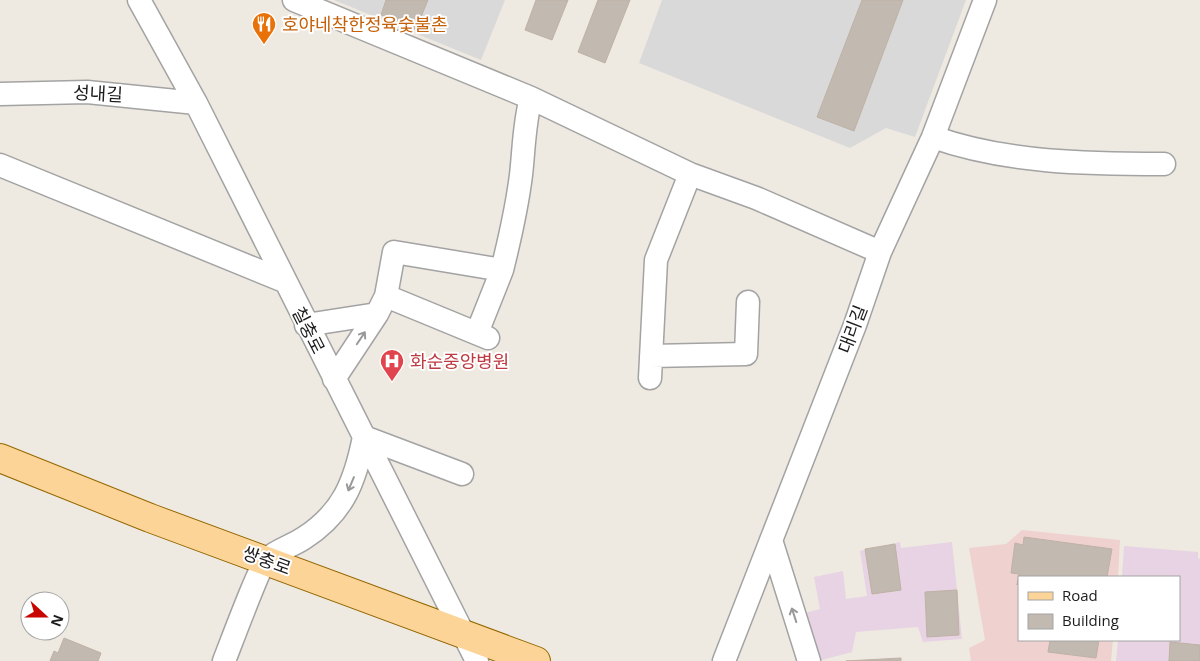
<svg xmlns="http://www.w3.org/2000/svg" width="1200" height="661" viewBox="0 0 1200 661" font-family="'Open Sans','Noto Sans KR',sans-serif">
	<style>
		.residential { fill: #dad9d9 }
		.commercial { fill: #efd2d0 }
		.industrial { fill: #e7d3e3 }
		.building { fill: #c2b9b1; stroke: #bfb1a4 }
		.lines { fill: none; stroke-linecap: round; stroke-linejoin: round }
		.minor-casing { stroke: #a3a3a3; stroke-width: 25 }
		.major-casing { stroke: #946700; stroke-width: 30 }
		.minor { stroke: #fff; stroke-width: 22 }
		.major { stroke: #fdd497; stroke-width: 28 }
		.oneway { stroke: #999 }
		.labels { text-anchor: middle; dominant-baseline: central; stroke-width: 4; stroke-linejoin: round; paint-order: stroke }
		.food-label { font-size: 18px; fill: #c56008; stroke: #fff; text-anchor: start }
		.street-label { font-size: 18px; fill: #1c1c1c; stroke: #fff }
		.health-label { font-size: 18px; fill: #be3a42; stroke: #fff; text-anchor: start }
	</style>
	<rect width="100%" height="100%" fill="#eeeae1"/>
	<!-- residential -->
	<path class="residential" d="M 334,0 L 505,0 L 481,60 Z
		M 662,0 L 966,0 L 915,137 L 886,128 L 850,148 L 639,63 Z"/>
	<!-- commercial -->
	<path class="commercial" d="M 1022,530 L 1120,540 L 1118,577 L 1019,577 L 1019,640 L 1113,640 L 1111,661 L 971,661 L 969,648 L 985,640 L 969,548 L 1006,544 Z"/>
	<!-- industrial -->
	<path class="industrial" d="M 900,542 L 901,548 L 952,542 L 962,639 L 923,642 L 918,627 L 856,632 L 852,652 L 818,661 L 805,613 L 820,609 L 814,577 L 843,571 L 846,599 L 867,596 L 860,551 Z
		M 1124,546 L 1198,552 L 1198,558 L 1200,559 L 1200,661 L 1116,661 L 1118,640 L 1179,640 L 1179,577 L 1122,577 Z"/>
	<!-- building -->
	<path class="building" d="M 386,0 L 428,0 L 416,29 L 381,15 Z
		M 536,0 L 568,0 L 552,40 L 525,30 Z
		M 598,0 L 630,0 L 605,63 L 578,52 Z
		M 862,0 L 903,0 L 854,131 L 817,117 Z
		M 1024,537 L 1112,549 L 1107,577 L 1019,577 L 1017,585 L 1019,574 L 1011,573 L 1015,543 L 1023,545 Z
		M 895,544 L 901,590 L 872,594 L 865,549 Z
		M 957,590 L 959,635 L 927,637 L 925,592 Z
		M 64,638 L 101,653 L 98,661 L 50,661 L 54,651 L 58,653 Z
		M 1050,640 L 1099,640 L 1096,658 L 1048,652 Z
		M 1170,642 L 1200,645 L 1200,661 L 1169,661 Z
		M 901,658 L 901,661 L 846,661 Z"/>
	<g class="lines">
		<!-- minor casing -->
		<g class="minor-casing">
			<path id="minor" d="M 139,0 L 196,103 L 477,661
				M 294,0 L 531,98 L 690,174 L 756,198 L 880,252
				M 0,94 L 87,92 L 196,103
				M 933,137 C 1006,163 1087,164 1164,164
				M 0,165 L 284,281
				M 386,296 L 488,338
				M 377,314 L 386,296 L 394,252 L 502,270 C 510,238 517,207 521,175 C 524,149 524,123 531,98
				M 306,325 L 377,314 L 334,379
				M 477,333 L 502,270
				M 651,356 L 746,354 L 748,302
				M 650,378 L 656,260 L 690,174
				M 771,540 L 809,661
				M 224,661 C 230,646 260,565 267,559 C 277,550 292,546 304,538 C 343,513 355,482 364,437 L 462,474
				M 724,661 L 855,325 L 880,252 L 933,137 L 985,0"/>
		</g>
		<!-- major casing -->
		<g class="major-casing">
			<path id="major" d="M 0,458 L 150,518 L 536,661"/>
		</g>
		<!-- minor -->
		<use href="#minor" class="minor"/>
		<!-- major -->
		<use href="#major" class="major"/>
	</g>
	<!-- one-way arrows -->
	<defs><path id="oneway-shaft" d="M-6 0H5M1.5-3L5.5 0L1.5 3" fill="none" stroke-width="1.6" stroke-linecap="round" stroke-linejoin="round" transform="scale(1.25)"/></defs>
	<g class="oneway">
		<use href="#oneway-shaft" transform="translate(361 338) rotate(-56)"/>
		<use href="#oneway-shaft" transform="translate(351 484) rotate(113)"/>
		<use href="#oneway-shaft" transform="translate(794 615) rotate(-108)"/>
	</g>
	<!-- icons -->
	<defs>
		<g id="restaurant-pin" transform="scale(1.25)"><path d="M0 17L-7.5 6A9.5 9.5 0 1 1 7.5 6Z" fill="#e8710a" stroke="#fff"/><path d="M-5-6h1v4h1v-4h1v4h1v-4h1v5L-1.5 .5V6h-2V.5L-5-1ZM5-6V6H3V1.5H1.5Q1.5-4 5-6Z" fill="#fff"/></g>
		<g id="hospital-pin" transform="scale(1.25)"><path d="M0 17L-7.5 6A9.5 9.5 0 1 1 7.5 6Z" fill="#e0444e" stroke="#fff"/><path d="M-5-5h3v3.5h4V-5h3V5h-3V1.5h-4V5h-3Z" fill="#fff"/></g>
	</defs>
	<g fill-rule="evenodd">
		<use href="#restaurant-pin" x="264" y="24"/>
		<use href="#hospital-pin" x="392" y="361"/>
	</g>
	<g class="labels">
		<!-- food labels -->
		<g class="food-label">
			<text x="282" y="24">호야네착한정육숯불촌</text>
		</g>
		<!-- street labels -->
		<g class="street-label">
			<text transform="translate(98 93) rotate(3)">성내길</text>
			<text transform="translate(852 329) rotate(-69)">대리길</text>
			<text transform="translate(309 330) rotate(63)">칠충로</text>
			<text transform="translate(267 560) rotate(20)">쌍충로</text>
		</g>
		<!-- health labels -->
		<g class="health-label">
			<text x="410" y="361">화순중앙병원</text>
		</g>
	</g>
	<!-- legend -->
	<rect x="1018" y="576" width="162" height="65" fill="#ffffff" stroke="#a4a4a4"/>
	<rect x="1028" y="592" width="25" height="8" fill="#fdd497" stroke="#a4a4a4"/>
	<text x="1062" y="601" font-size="15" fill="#1c1c1c">Road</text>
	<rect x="1028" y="614" width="25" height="15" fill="#c2b9b1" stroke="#a4a4a4"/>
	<text x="1062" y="626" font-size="15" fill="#1c1c1c">Building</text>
	<!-- north arrow -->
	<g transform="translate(45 616) rotate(111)"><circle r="24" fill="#ffffff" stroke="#a4a4a4"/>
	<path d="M0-4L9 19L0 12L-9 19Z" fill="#c80500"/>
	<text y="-8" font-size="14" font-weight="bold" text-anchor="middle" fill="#1c1c1c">N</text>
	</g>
</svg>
